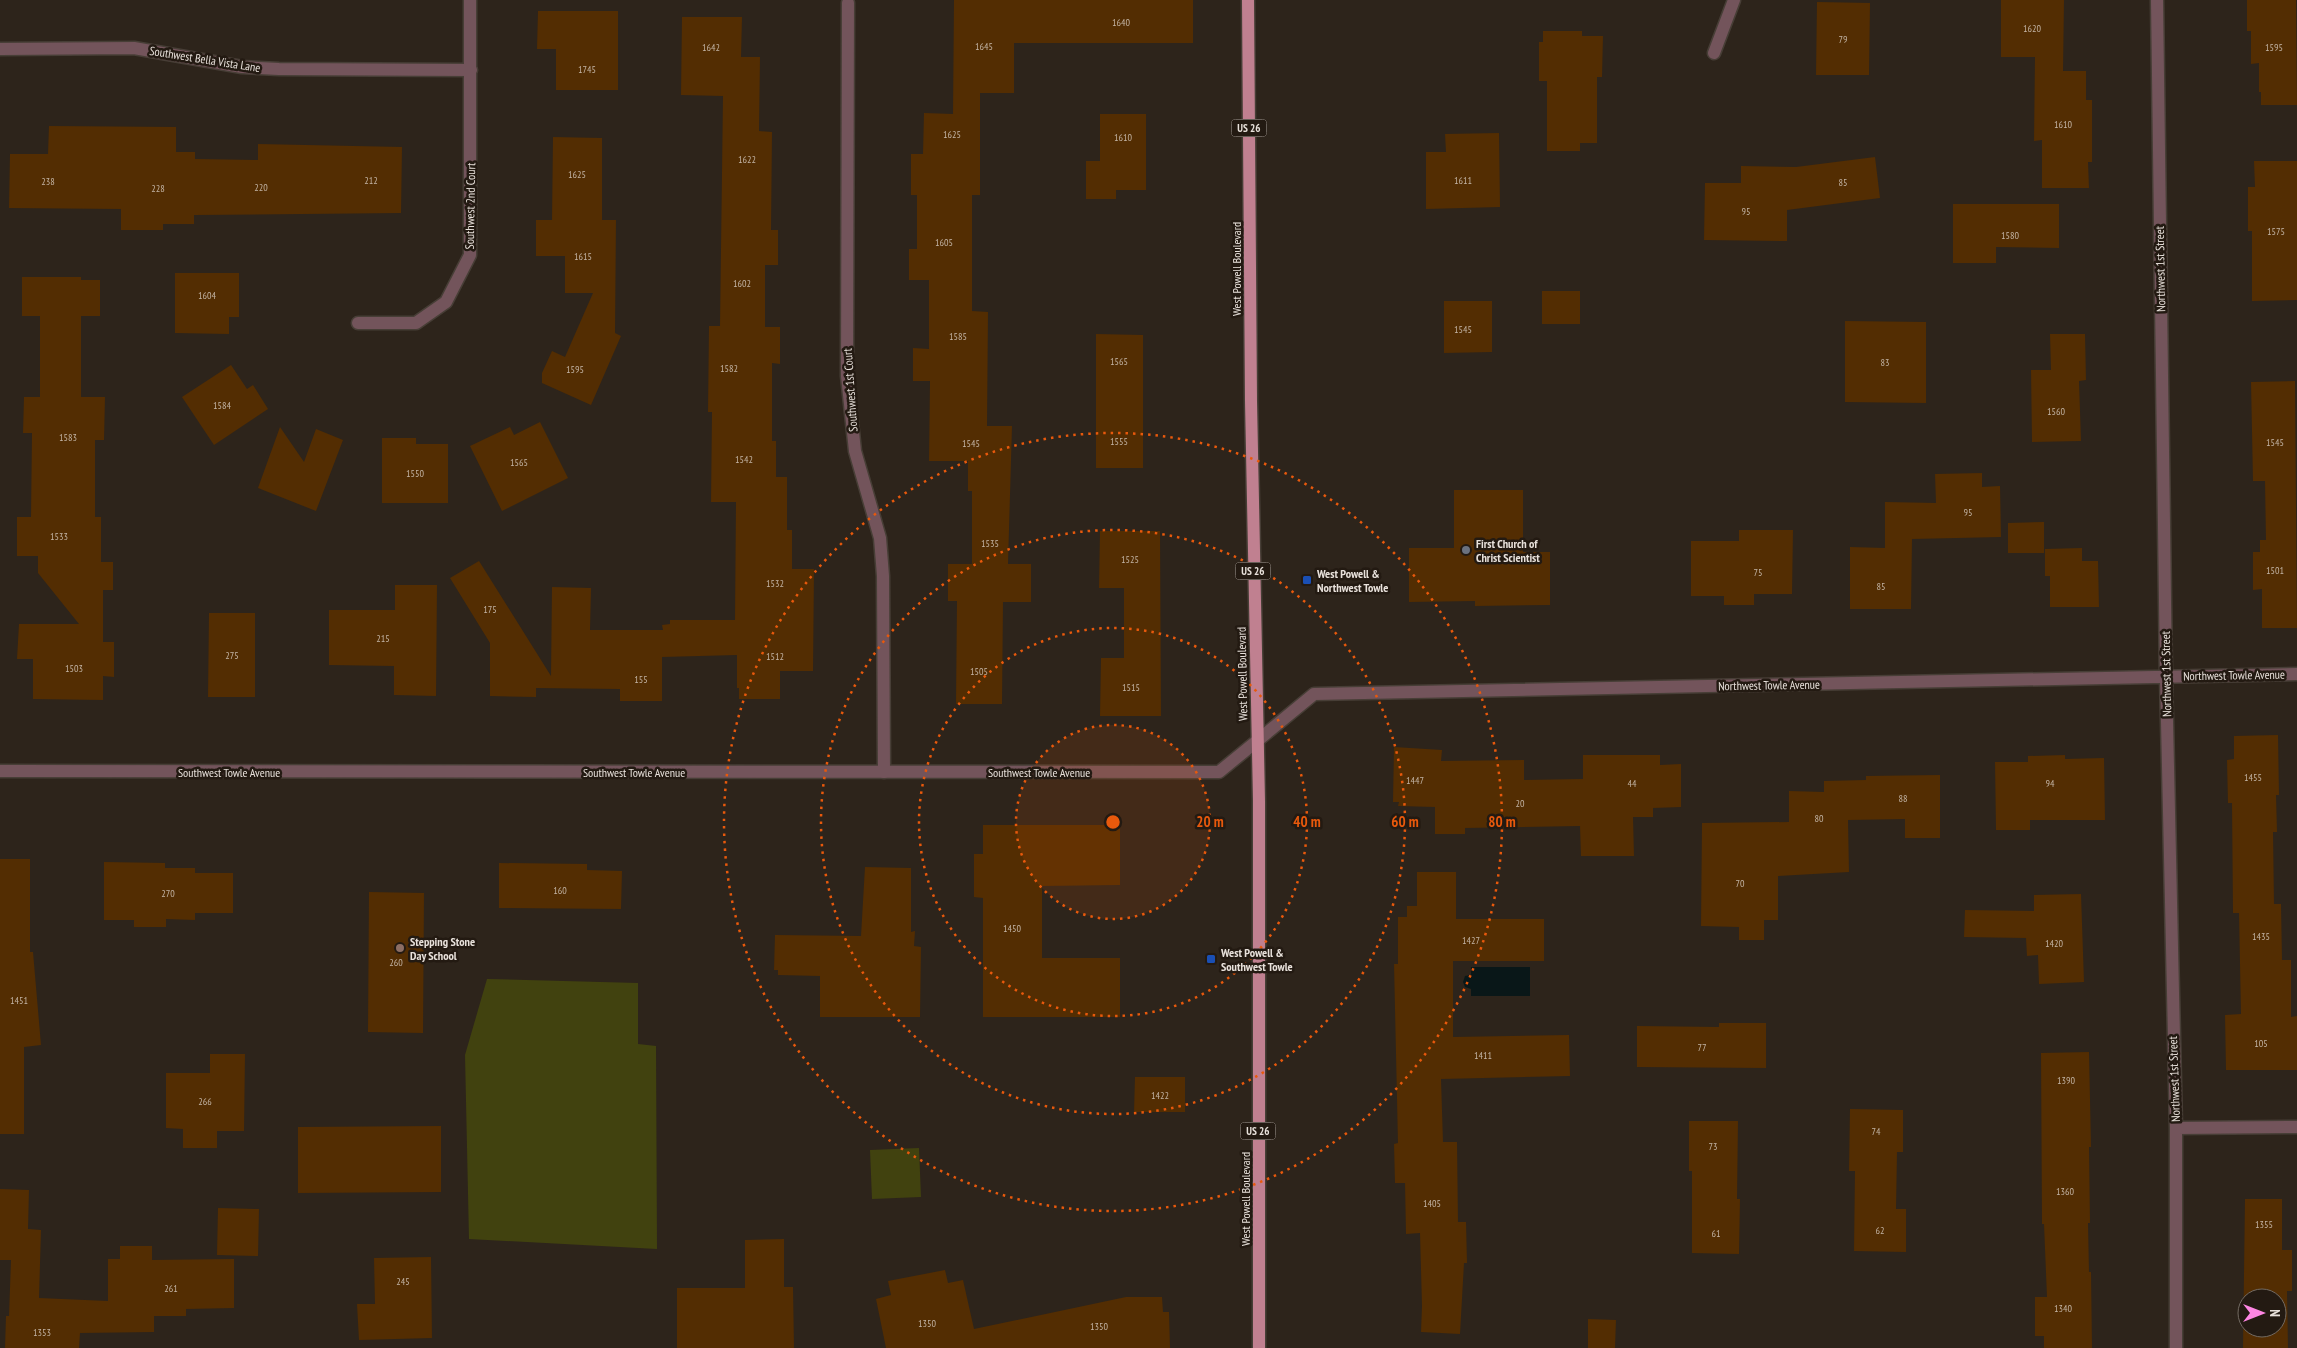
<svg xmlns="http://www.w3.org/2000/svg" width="2297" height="1348" viewBox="0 0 2297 1348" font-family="'PT Sans Narrow',sans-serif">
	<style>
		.green { fill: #41420f }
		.water { fill: #091718 }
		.building { fill: #532d02; fill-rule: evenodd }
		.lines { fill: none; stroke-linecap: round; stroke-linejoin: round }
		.minor-casing { stroke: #473e36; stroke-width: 15 }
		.tertiary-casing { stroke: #473e36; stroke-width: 15 }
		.primary-casing { stroke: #473e36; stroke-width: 15 }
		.minor { stroke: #73545b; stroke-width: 12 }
		.tertiary { stroke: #73545b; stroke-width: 12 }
		.primary { stroke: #c08090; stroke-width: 12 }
		.ring { fill: none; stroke: #e8590c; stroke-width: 2.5; stroke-dasharray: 2.5 5 }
		.worship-dot { fill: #6b7280; stroke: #231a12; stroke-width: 2 }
		.transit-dot { fill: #1a4fb4; stroke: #231a12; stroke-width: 2 }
		.education-dot { fill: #8d6e63; stroke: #231a12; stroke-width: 2 }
		.labels { text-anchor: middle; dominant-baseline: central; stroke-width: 5; stroke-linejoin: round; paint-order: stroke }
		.number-label { font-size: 10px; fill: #c3b4a5 }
		.shield { fill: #231a12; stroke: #ada59f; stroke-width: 1 }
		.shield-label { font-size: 11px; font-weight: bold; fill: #e8e1db }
		.street-label { font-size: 12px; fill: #e8e1db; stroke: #231a12 }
		.poi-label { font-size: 12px; font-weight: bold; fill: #e8e1db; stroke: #231a12; text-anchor: start }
		.centre { fill: #e8590c; stroke: #231a12; stroke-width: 2.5 }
		.ring-label { font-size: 15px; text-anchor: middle; font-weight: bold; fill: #e8590c; stroke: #231a12; stroke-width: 5; stroke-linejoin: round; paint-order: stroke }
	</style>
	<rect width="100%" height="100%" fill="#2d241b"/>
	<!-- green -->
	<path class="green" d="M 487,979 L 638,983 L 638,1044 L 656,1046 L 657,1249 L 469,1239 L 465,1055 Z
		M 919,1148 L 921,1197 L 872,1199 L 870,1150 Z"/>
	<!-- water -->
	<path class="water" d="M 1471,967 L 1530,967 L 1530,996 L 1471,996 L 1471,989 L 1465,987 L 1463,982 L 1465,976 L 1471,975 Z"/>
	<!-- building -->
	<path class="building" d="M 954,0 L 1193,0 L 1193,43 L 1014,43 L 1014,93 L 980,93 L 980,195 L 972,195 L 972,311 L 988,312 L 987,426 L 1012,426 L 1008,564 L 1031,564 L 1031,602 L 1003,602 L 1002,704 L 956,704 L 957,601 L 948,601 L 948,564 L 972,564 L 972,491 L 968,491 L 968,461 L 929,461 L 930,381 L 913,381 L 913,348 L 929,349 L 929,280 L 909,280 L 909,249 L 917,249 L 917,195 L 911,195 L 911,154 L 923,154 L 924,113 L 953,114 Z
		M 2001,0 L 2064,0 L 2063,71 L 2086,71 L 2086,100 L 2092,100 L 2092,162 L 2088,162 L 2089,188 L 2042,188 L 2042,140 L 2034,141 L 2035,57 L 2001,57 Z
		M 2247,0 L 2296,0 L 2297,105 L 2261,105 L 2261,92 L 2259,92 L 2259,63 L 2251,64 L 2251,31 L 2247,31 Z
		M 1817,2 L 1870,3 L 1869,75 L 1816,75 Z
		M 538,11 L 618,11 L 618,90 L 556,90 L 556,49 L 537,49 Z
		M 682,17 L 742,17 L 741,57 L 760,57 L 759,131 L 772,132 L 771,230 L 778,230 L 778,265 L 765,265 L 765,327 L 780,327 L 780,364 L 772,363 L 772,441 L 776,441 L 776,477 L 787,477 L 787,530 L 792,530 L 792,569 L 814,569 L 813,671 L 780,671 L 780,699 L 739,699 L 739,688 L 737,688 L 737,655 L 662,657 L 662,701 L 620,701 L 620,689 L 536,688 L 536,697 L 490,696 L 490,643 L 450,578 L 479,561 L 551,676 L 552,587 L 591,588 L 590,630 L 663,630 L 662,625 L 670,624 L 670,620 L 735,620 L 736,502 L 711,502 L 712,412 L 708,412 L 709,326 L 720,326 L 723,96 L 681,95 Z
		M 1543,31 L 1582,31 L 1582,36 L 1603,36 L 1602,77 L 1597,77 L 1597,143 L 1580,143 L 1580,151 L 1547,151 L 1547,81 L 1539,81 L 1539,42 L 1543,42 Z
		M 1100,114 L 1146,114 L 1146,190 L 1116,190 L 1116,199 L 1086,199 L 1086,161 L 1100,161 Z
		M 49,126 L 176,127 L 176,152 L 195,152 L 195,159 L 258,160 L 258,144 L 402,147 L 401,213 L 194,215 L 194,224 L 163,224 L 163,230 L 121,230 L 121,209 L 9,208 L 10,154 L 48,154 Z
		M 1499,133 L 1500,207 L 1426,209 L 1426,152 L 1446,152 L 1445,134 Z
		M 553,137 L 602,138 L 602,220 L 616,220 L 615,333 L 621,336 L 591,405 L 542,383 L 542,373 L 552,351 L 565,357 L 593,293 L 565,293 L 565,256 L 536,256 L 536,220 L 552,220 Z
		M 1875,157 L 1880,198 L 1787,210 L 1787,241 L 1704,240 L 1705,183 L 1741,183 L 1741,166 L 1796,167 Z
		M 2254,161 L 2297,161 L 2297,300 L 2252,301 L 2252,231 L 2248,231 L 2248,187 L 2255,187 Z
		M 1953,204 L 2059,204 L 2059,248 L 1996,247 L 1996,263 L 1953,263 Z
		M 175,273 L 239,273 L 239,317 L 229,317 L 229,334 L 175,333 Z
		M 22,277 L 81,277 L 81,280 L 100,280 L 100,316 L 81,316 L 81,397 L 105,397 L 104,440 L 95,440 L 95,517 L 101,517 L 101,562 L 113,562 L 113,590 L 103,590 L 103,642 L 114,642 L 114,677 L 103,676 L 103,700 L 33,699 L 33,659 L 17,659 L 19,624 L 79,624 L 38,573 L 38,556 L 17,556 L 17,517 L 31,517 L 32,433 L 23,433 L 24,397 L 40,397 L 40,316 L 22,316 Z
		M 1542,291 L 1580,291 L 1580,324 L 1542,324 Z
		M 1444,301 L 1492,301 L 1492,352 L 1444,353 Z
		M 1845,321 L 1926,322 L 1926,403 L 1845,402 Z
		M 1096,334 L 1143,335 L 1143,468 L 1096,468 Z
		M 2050,334 L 2085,334 L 2086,380 L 2079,381 L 2081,441 L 2032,442 L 2031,370 L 2051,370 Z
		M 231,365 L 247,389 L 253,385 L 268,409 L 214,445 L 182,397 Z
		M 2295,381 L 2297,628 L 2262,628 L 2262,589 L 2253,590 L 2253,552 L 2260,552 L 2260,540 L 2266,540 L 2265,481 L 2253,481 L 2251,382 Z
		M 540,422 L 568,478 L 502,511 L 470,446 L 510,427 L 514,435 Z
		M 280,427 L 304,462 L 316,429 L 343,440 L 316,511 L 258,488 Z
		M 382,438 L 416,438 L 416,444 L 448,444 L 448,503 L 382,503 Z
		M 1982,473 L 1982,487 L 2000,486 L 2001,537 L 1912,539 L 1911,609 L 1850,609 L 1850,547 L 1885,548 L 1885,502 L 1936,503 L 1935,474 Z
		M 1454,490 L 1523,490 L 1523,552 L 1550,552 L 1550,605 L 1475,606 L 1475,601 L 1409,602 L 1409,548 L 1454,548 Z
		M 2044,522 L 2044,553 L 2008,553 L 2008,523 Z
		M 1739,530 L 1793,530 L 1792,594 L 1754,594 L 1754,605 L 1724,605 L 1724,596 L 1691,596 L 1691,541 L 1739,541 Z
		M 1100,531 L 1160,531 L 1161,716 L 1100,716 L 1101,658 L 1124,658 L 1124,588 L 1099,588 Z
		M 2082,548 L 2082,561 L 2098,561 L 2099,607 L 2050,607 L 2050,576 L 2045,576 L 2045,549 Z
		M 395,585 L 437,585 L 436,696 L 394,695 L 394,666 L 329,665 L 329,610 L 395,610 Z
		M 209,613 L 255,613 L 255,697 L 208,697 Z
		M 2278,735 L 2279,795 L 2276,795 L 2277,832 L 2273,832 L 2274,904 L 2281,904 L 2282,960 L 2291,960 L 2291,1017 L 2297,1016 L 2297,1070 L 2226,1070 L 2225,1015 L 2241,1014 L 2239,913 L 2233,913 L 2232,803 L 2228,803 L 2227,760 L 2234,759 L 2234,736 Z
		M 1394,747 L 1442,750 L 1441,761 L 1524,760 L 1524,780 L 1583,779 L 1583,755 L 1660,755 L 1660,765 L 1681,764 L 1681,807 L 1653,808 L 1653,817 L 1633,817 L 1634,856 L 1581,856 L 1580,826 L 1465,828 L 1465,834 L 1435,834 L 1435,807 L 1398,806 L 1399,802 L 1393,802 Z
		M 2065,755 L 2065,759 L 2104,758 L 2105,820 L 2030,820 L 2030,830 L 1996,830 L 1995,762 L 2028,762 L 2028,756 Z
		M 1940,775 L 1940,838 L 1905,838 L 1905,819 L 1848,820 L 1849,872 L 1778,876 L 1778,920 L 1764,920 L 1764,940 L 1739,940 L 1739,927 L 1701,926 L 1702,823 L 1789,822 L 1789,791 L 1824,792 L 1824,781 L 1866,780 L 1866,776 Z
		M 983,825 L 1120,825 L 1120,885 L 1042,886 L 1042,958 L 1120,958 L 1120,1017 L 983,1017 L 983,898 L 974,897 L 974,854 L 983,854 Z
		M 0,859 L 30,859 L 30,952 L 33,952 L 41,1045 L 24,1047 L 24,1134 L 0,1134 Z
		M 104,862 L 165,863 L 165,868 L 195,868 L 195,873 L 233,873 L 233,913 L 195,913 L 195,920 L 166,919 L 166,927 L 134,927 L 134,920 L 104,920 Z
		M 499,863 L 587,864 L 587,870 L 622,871 L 621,909 L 499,908 Z
		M 865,867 L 911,868 L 911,932 L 915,931 L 914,946 L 921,947 L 920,1017 L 820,1017 L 820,976 L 778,975 L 778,970 L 774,970 L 775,935 L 861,936 Z
		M 1417,872 L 1456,872 L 1456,919 L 1544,919 L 1544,961 L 1453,961 L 1453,1037 L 1569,1035 L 1570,1076 L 1441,1079 L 1443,1142 L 1457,1142 L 1458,1222 L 1466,1222 L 1467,1263 L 1464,1263 L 1460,1334 L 1421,1332 L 1422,1306 L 1420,1233 L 1406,1234 L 1405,1183 L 1395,1183 L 1394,1144 L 1398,1143 L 1394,964 L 1398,964 L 1398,917 L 1407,917 L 1407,906 L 1417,906 Z
		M 369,892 L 424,893 L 423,1033 L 368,1032 Z
		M 2081,894 L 2084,982 L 2039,984 L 2038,955 L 2027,956 L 2026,938 L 1964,937 L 1965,910 L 2034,911 L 2034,895 Z
		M 1719,1023 L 1766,1023 L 1766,1068 L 1637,1067 L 1637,1026 L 1719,1027 Z
		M 2089,1052 L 2091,1147 L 2089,1147 L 2090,1223 L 2088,1223 L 2089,1272 L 2091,1272 L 2092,1348 L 2044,1348 L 2044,1336 L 2035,1336 L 2035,1297 L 2047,1297 L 2044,1224 L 2042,1224 L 2041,1053 Z
		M 210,1054 L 245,1054 L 244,1131 L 217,1131 L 217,1148 L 183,1148 L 183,1129 L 166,1128 L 166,1073 L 210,1073 Z
		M 1135,1077 L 1185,1077 L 1185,1112 L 1134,1112 Z
		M 1850,1109 L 1903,1110 L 1903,1152 L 1897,1152 L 1896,1209 L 1906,1209 L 1906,1252 L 1854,1251 L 1855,1171 L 1849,1171 Z
		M 1689,1121 L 1738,1121 L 1737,1199 L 1740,1199 L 1739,1254 L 1692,1253 L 1692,1171 L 1689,1171 Z
		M 441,1126 L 441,1192 L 298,1193 L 298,1127 Z
		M 0,1189 L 29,1190 L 28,1229 L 41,1230 L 39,1298 L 108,1301 L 108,1259 L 120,1259 L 120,1246 L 152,1246 L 152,1260 L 234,1259 L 234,1308 L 186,1309 L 186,1316 L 154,1316 L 154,1332 L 80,1333 L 79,1348 L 5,1348 L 6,1316 L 9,1316 L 11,1260 L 0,1260 Z
		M 2245,1199 L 2282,1199 L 2282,1250 L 2292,1250 L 2292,1291 L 2287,1291 L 2288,1348 L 2243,1348 ZM 2247,1298 L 2277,1298 L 2277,1328 L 2247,1328 Z
		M 218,1208 L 259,1209 L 258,1256 L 217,1255 Z
		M 784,1239 L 784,1287 L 793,1287 L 794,1348 L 677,1348 L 677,1288 L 745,1288 L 745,1240 Z
		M 431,1257 L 432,1338 L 359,1340 L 357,1304 L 375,1304 L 374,1258 Z
		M 945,1270 L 948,1283 L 963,1280 L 974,1329 L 1126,1297 L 1162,1297 L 1163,1312 L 1169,1312 L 1170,1348 L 886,1348 L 876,1299 L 891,1295 L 888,1281 Z
		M 1588,1319 L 1616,1320 L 1615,1348 L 1588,1348 Z"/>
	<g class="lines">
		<!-- minor casing -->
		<g class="minor-casing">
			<path id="minor" d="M 2157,0 L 2166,676 L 2176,1128 L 2176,1348
				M 848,3 L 847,376 L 855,451 L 880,538 L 883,576 L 884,772
				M 0,49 L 134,48 L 242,67 L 279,69 L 471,70
				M 1714,53 L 1734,0
				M 358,323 L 416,323 L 446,302 L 470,255 L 470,0
				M 1257,741 L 1314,694 L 2297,674
				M 2176,1128 L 2297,1127"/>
		</g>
		<!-- tertiary casing -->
		<g class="tertiary-casing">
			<path id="tertiary" d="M 0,771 L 1219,772 L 1257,741"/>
		</g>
		<!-- primary casing -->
		<g class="primary-casing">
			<path id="primary" d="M 1248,0 L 1251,401 L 1259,801 L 1259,1348"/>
		</g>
		<!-- minor -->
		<use href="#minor" class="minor"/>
		<!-- tertiary -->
		<use href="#tertiary" class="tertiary"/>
		<!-- primary -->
		<use href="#primary" class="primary"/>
	</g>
	<!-- distance rings -->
	<circle cx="1113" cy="822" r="97" fill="#e8590c" fill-opacity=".12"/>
	<g class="ring">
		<circle cx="1113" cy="822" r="97"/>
		<circle cx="1113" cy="822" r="194"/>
		<circle cx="1113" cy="822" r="292"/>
		<circle cx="1113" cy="822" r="389"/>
	</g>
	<!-- markers -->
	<circle class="worship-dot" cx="1466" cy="550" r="5"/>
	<g class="transit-dot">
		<rect x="1302" y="575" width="10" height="10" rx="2.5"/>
		<rect x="1206" y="954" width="10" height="10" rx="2.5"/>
	</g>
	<circle class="education-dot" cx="400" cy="948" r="5"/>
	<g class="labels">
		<!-- number labels -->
		<g class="number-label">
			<text x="1121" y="22">1640</text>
			<text x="2032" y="28">1620</text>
			<text x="1843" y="39">79</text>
			<text x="984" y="46">1645</text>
			<text x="711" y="47">1642</text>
			<text x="2274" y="47">1595</text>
			<text x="587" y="69">1745</text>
			<text x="2063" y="124">1610</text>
			<text x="952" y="134">1625</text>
			<text x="1123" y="137">1610</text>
			<text x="747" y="159">1622</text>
			<text x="577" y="174">1625</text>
			<text x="371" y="180">212</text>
			<text x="1463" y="180">1611</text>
			<text x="48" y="181">238</text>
			<text x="1843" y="182">85</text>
			<text x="261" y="187">220</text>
			<text x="158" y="188">228</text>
			<text x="1746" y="211">95</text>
			<text x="2276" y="231">1575</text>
			<text x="2010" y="235">1580</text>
			<text x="944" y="242">1605</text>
			<text x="583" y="256">1615</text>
			<text x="742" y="283">1602</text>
			<text x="207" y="295">1604</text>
			<text x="1463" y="329">1545</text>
			<text x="958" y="336">1585</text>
			<text x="1119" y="361">1565</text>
			<text x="1885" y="362">83</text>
			<text x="729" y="368">1582</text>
			<text x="575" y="369">1595</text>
			<text x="222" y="405">1584</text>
			<text x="2056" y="411">1560</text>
			<text x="68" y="437">1583</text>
			<text x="1119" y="441">1555</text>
			<text x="2275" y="442">1545</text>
			<text x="971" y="443">1545</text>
			<text x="744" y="459">1542</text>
			<text x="519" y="462">1565</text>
			<text x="415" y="473">1550</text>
			<text x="1968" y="512">95</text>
			<text x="59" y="536">1533</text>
			<text x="990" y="543">1535</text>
			<text x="1130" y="559">1525</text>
			<text x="2275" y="570">1501</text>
			<text x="1758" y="572">75</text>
			<text x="775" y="583">1532</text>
			<text x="1881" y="586">85</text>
			<text x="490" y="609">175</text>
			<text x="383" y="638">215</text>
			<text x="232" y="655">275</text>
			<text x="775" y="656">1512</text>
			<text x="74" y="668">1503</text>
			<text x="979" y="671">1505</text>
			<text x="641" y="679">155</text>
			<text x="1131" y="687">1515</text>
			<text x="2253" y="777">1455</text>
			<text x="1415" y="780">1447</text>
			<text x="1632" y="783">44</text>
			<text x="2050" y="783">94</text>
			<text x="1903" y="798">88</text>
			<text x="1520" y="803">20</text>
			<text x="1819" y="818">80</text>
			<text x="1740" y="883">70</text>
			<text x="560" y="890">160</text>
			<text x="168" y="893">270</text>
			<text x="1012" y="928">1450</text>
			<text x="2261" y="936">1435</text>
			<text x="1471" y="940">1427</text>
			<text x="2054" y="943">1420</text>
			<text x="396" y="962">260</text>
			<text x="19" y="1000">1451</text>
			<text x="2261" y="1043">105</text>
			<text x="1702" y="1047">77</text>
			<text x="1483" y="1055">1411</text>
			<text x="2066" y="1080">1390</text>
			<text x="1160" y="1095">1422</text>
			<text x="205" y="1101">266</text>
			<text x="1876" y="1131">74</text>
			<text x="1713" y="1146">73</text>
			<text x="2065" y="1191">1360</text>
			<text x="1432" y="1203">1405</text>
			<text x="2264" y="1224">1355</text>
			<text x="1880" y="1230">62</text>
			<text x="1716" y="1233">61</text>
			<text x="403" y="1281">245</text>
			<text x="171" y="1288">261</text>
			<text x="2063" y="1308">1340</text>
			<text x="927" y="1323">1350</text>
			<text x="1099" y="1326">1350</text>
			<text x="42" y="1332">1353</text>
		</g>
		<!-- shield labels -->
		<g class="shield">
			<rect x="1231.5" y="119.5" width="35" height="17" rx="4"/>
			<rect x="1235.5" y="562.5" width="35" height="17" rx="4"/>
			<rect x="1240.5" y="1122.5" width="35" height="17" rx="4"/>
		</g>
		<g class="shield-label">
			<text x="1249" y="128">US 26</text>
			<text x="1253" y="571">US 26</text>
			<text x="1258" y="1131">US 26</text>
		</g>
		<!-- street labels -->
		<g class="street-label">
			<text transform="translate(205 59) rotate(9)">Southwest Bella Vista Lane</text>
			<text transform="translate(470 206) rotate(-89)">Southwest 2nd Court</text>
			<text transform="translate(1236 269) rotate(-90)">West Powell Boulevard</text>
			<text transform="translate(2160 269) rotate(-91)">Northwest 1st Street</text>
			<text transform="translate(850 390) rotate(-94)">Southwest 1st Court</text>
			<text transform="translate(1242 674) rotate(-91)">West Powell Boulevard</text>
			<text transform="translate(2166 674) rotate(-91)">Northwest 1st Street</text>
			<text transform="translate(2234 675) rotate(-1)">Northwest Towle Avenue</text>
			<text transform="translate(1769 685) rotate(-1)">Northwest Towle Avenue</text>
			<text x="229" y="772">Southwest Towle Avenue</text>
			<text x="634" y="772">Southwest Towle Avenue</text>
			<text x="1039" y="772">Southwest Towle Avenue</text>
			<text transform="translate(2174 1079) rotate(-92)">Northwest 1st Street</text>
			<text transform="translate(1245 1199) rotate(-90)">West Powell Boulevard</text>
		</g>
		<!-- poi labels -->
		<g class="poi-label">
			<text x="1476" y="543">First Church of<tspan x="1476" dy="14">Christ Scientist</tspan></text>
			<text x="1317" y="573">West Powell &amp;<tspan x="1317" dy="14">Northwest Towle</tspan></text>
			<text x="410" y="941">Stepping Stone<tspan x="410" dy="14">Day School</tspan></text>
			<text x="1221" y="952">West Powell &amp;<tspan x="1221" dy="14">Southwest Towle</tspan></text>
		</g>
	</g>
	<circle cx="1113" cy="822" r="8" class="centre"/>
	<g class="ring-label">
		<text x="1210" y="827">20 m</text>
		<text x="1307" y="827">40 m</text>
		<text x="1405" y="827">60 m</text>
		<text x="1502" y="827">80 m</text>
	</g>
	<!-- north arrow -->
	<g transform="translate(2262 1313) rotate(90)"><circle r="24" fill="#231a12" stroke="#726a62"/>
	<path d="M0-4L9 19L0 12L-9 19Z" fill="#fd86e2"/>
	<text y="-8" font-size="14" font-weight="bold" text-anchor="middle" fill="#e8e1db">N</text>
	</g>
</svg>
